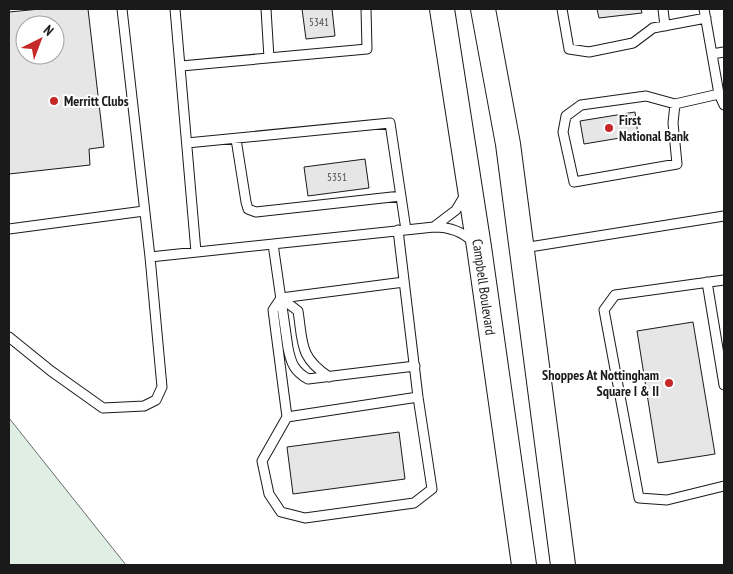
<svg xmlns="http://www.w3.org/2000/svg" width="733" height="574" viewBox="0 0 733 574" font-family="'PT Sans Narrow',sans-serif">
	<style>
		.green { fill: #e0efe3; stroke: #6a6a6a }
		.building { fill: #e6e6e6; stroke: #1a1a1a; fill-rule: evenodd }
		.lines { fill: none; stroke-linecap: round; stroke-linejoin: round }
		.lane-casing { stroke: #1a1a1a; stroke-width: 11 }
		.secondary-casing { stroke: #1a1a1a; stroke-width: 26 }
		.lane { stroke: #fff; stroke-width: 9 }
		.secondary { stroke: #fff; stroke-width: 24 }
		.poi-dot { fill: #c62828; stroke: #fff; stroke-width: 2 }
		.labels { text-anchor: middle; dominant-baseline: central; stroke-width: 4; stroke-linejoin: round; paint-order: stroke }
		.number-label { font-size: 11px; fill: #4d4d4d }
		.poi-label { font-size: 14px; font-weight: bold; fill: #1a1a1a; stroke: #fff; text-anchor: start }
		.street-label { font-size: 14px; fill: #1a1a1a; stroke: #fff }
	</style>
	<rect width="100%" height="100%" fill="#fff"/>
	<!-- green -->
	<path class="green" d="M 9,418 L 126,565 L 9,565 Z"/>
	<!-- building -->
	<path class="building" d="M 40,9 L 88,9 L 104,147 L 89,149 L 90,165 L 9,174 L 9,12 ZM 25,25 L 55,25 L 55,55 L 25,55 Z
		M 302,9 L 332,9 L 335,36 L 306,39 Z
		M 597,9 L 641,9 L 642,13 L 599,18 Z
		M 635,112 L 638,135 L 584,144 L 580,121 Z
		M 365,159 L 369,188 L 308,196 L 304,167 Z
		M 693,322 L 715,454 L 658,463 L 637,331 Z
		M 399,432 L 405,479 L 293,494 L 287,447 Z"/>
	<g class="lines">
		<!-- lane casing -->
		<g class="lane-casing">
			<path id="lane" d="M 122,9 L 150,257 L 434,227 C 450,227 462,231 473,242
				M 175,9 L 196,252
				M 266,9 L 269,58
				M 562,9 L 569,49 L 589,52 L 633,43 L 653,28 L 706,18
				M 663,9 L 665,26
				M 704,9 L 719,94 L 724,105
				M 712,54 L 724,52
				M 181,66 L 367,49 L 366,9
				M 675,104 L 673,123 L 677,164 L 574,182 L 563,132 L 566,116 L 581,105 L 646,96 L 675,104 L 719,94
				M 236,139 L 246,202 L 248,209 L 256,212 L 401,196
				M 187,143 L 390,123 L 406,230
				M 435,226 L 456,210 L 465,195
				M 9,229 L 144,211
				M 273,244 L 288,348 C 291,363 294,371 308,379 L 415,366
				M 523,248 L 724,216
				M 724,280 L 615,295 L 604,310 L 639,498 L 667,500 L 724,486
				M 707,282 L 724,385
				M 281,298 L 273,310 L 287,417 L 262,461 L 269,494 L 281,512 L 305,518 L 414,503 L 432,489 L 418,397 L 398,230
				M 281,298 L 404,282
				M 281,298 L 298,311 C 303,343 299,357 329,377
				M 9,337 L 51,371 L 103,408 L 144,406 L 156,400 L 162,387 L 150,257
				M 287,417 L 418,397"/>
		</g>
		<!-- secondary casing -->
		<g class="secondary-casing">
			<path id="secondary" d="M 442,9 L 479,247 L 524,565
				M 483,9 L 508,144 L 563,565"/>
		</g>
		<!-- lane -->
		<use href="#lane" class="lane"/>
		<!-- secondary -->
		<use href="#secondary" class="secondary"/>
	</g>
	<!-- markers -->
	<g class="poi-dot">
		<circle cx="54" cy="101" r="5"/>
		<circle cx="609" cy="128" r="5"/>
		<circle cx="669" cy="383" r="5"/>
	</g>
	<g class="labels">
		<!-- number labels -->
		<g class="number-label">
			<text x="319" y="22">5341</text>
			<text x="337" y="177">5351</text>
		</g>
		<!-- poi labels -->
		<g class="poi-label">
			<text x="64" y="101">Merritt Clubs</text>
			<text x="619" y="120">First<tspan x="619" dy="16">National Bank</tspan></text>
			<text x="659" y="375" text-anchor="end">Shoppes At Nottingham<tspan x="659" dy="16">Square I &amp; II</tspan></text>
		</g>
		<!-- street labels -->
		<g class="street-label">
			<text transform="translate(484 287) rotate(82)">Campbell Boulevard</text>
		</g>
	</g>
	<!-- border -->
	<rect width="733" height="574" fill="none" stroke="#1a1a1a" stroke-width="20"/>
	<!-- north arrow -->
	<g transform="translate(40 40) rotate(42)"><circle r="24" fill="#ffffff" stroke="#a3a3a3"/>
	<path d="M0-4L9 19L0 12L-9 19Z" fill="#c62828"/>
	<text y="-8" font-size="14" font-weight="bold" text-anchor="middle" fill="#1a1a1a">N</text>
	</g>
</svg>
